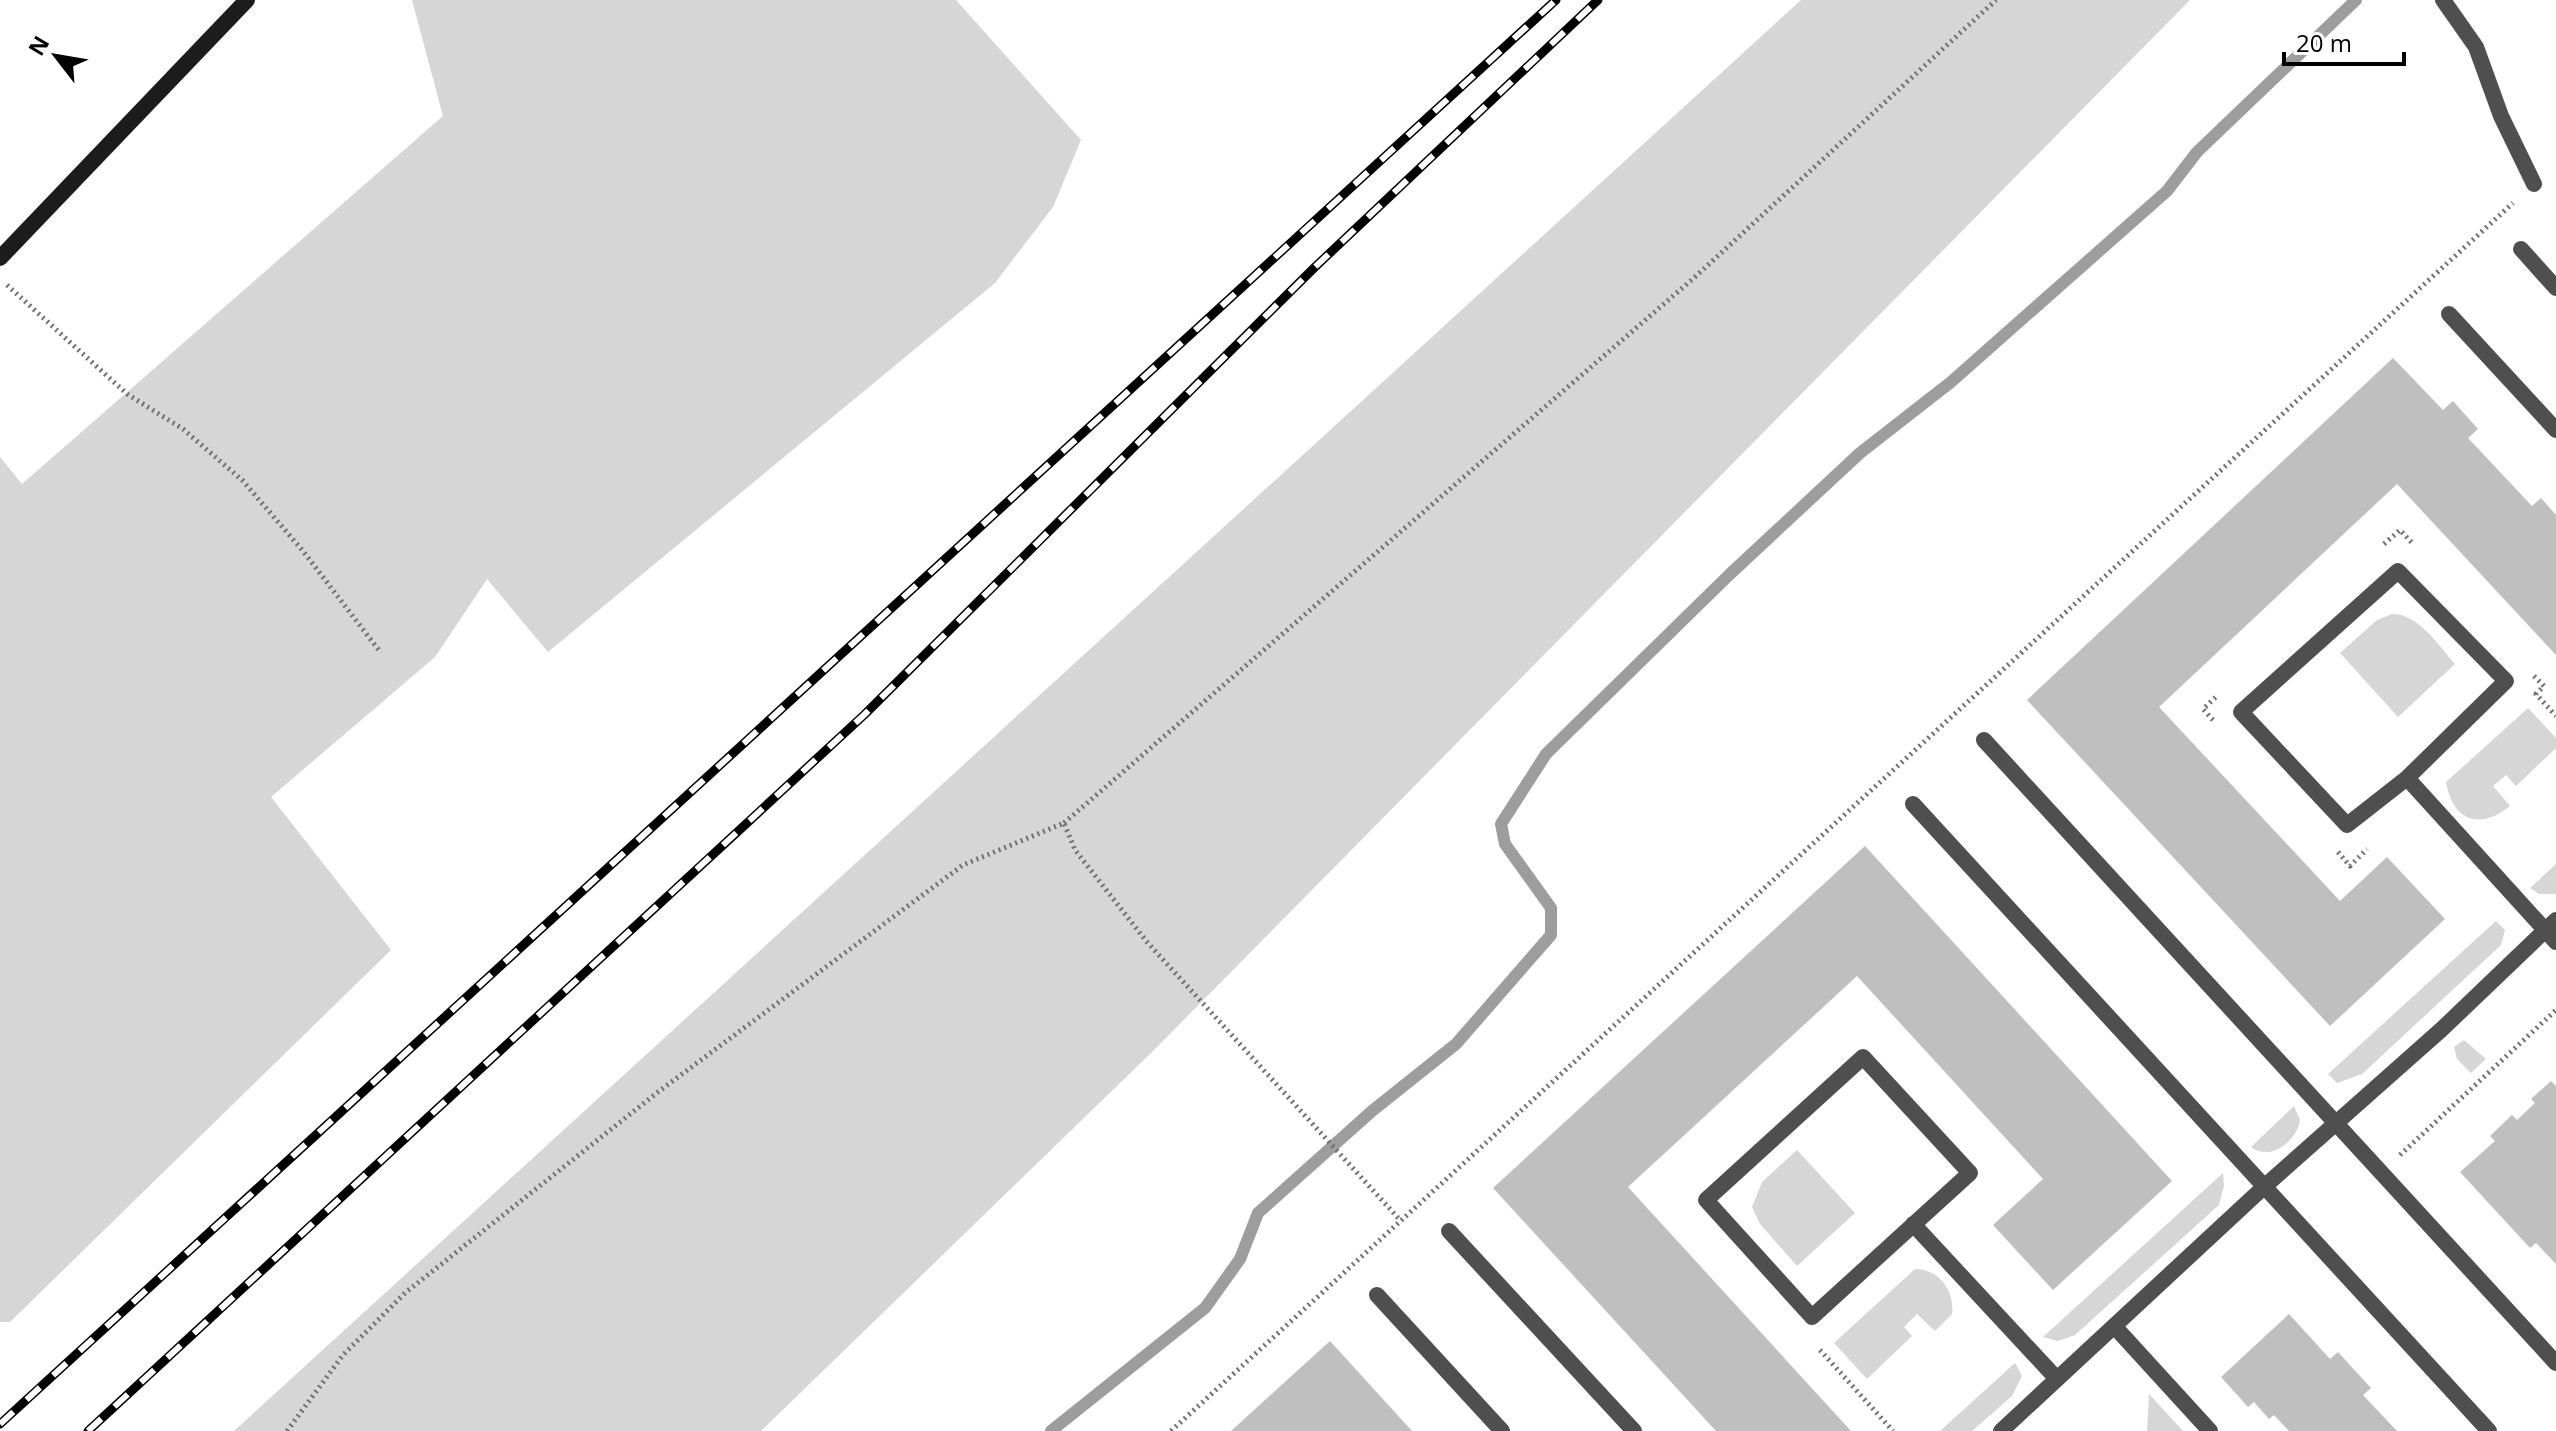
<svg xmlns="http://www.w3.org/2000/svg" width="2556" height="1431" viewBox="0 0 2556 1431" font-family="'Open Sans',sans-serif">
	<style>
		.green { fill: #d6d6d6 }
		.lines { fill: none; stroke-linecap: round; stroke-linejoin: round }
		.stream { stroke: #9d9d9d; stroke-width: 12 }
		.building { fill: #bfbfbf }
		.path { stroke: #717171; stroke-width: 5; stroke-dasharray: 2 4; stroke-linecap: butt }
		.lane { stroke: #4f4f4f; stroke-width: 16 }
		.street { stroke: #4f4f4f; stroke-width: 16 }
		.secondary { stroke: #1c1c1c; stroke-width: 16 }
		.rail-casing { stroke: #000; stroke-width: 9 }
		.rail { stroke: #fff; stroke-width: 6; stroke-dasharray: 18; stroke-linecap: butt }
	</style>
	<rect width="100%" height="100%" fill="#fff"/>
	<!-- green -->
	<path class="green" d="M 412,0 L 956,0 L 1081,140 L 1053,207 L 995,283 L 548,652 L 487,579 L 435,657 L 271,797 L 391,950 L 10,1322 L 0,1322 L 0,457 L 22,484 L 443,116 Z
		M 1801,0 L 2190,0 L 1153,1051 L 761,1431 L 234,1431 Z
		M 2392,614 C 2419,614 2438,645 2455,664 L 2398,717 L 2340,653 L 2377,620 Z
		M 2528,708 L 2556,738 L 2556,748 L 2516,786 L 2506,775 L 2493,786 L 2510,806 C 2480,830 2453,822 2446,782 Z
		M 2556,864 L 2556,894 L 2539,894 L 2530,888 Z
		M 2496,921 L 2505,930 L 2501,945 L 2362,1074 L 2337,1083 L 2328,1074 Z
		M 2464,1040 L 2486,1059 L 2471,1073 L 2457,1059 L 2454,1047 Z
		M 2294,1106 L 2300,1120 C 2297,1141 2270,1162 2251,1147 Z
		M 1797,1150 L 1855,1213 L 1797,1266 L 1760,1224 L 1752,1207 L 1762,1182 Z
		M 2223,1173 L 2224,1186 L 2219,1205 L 2075,1335 L 2058,1341 L 2043,1337 Z
		M 1915,1269 C 1940,1269 1955,1292 1952,1314 L 1935,1331 L 1917,1314 L 1904,1327 L 1912,1336 L 1867,1379 L 1834,1343 Z
		M 2015,1363 L 2022,1376 L 2012,1396 L 1972,1431 L 1940,1431 Z
		M 2149,1394 L 2183,1431 L 2147,1431 Z"/>
	<g class="lines">
		<!-- stream -->
		<path class="stream" d="M 1051,1431 L 1205,1308 L 1240,1259 L 1258,1213 L 1372,1111 L 1456,1044 L 1551,935 L 1551,908 L 1505,844 L 1501,824 L 1546,754 L 1730,574 L 1860,453 L 1951,382 L 2167,191 L 2197,152 L 2356,0"/>
	</g>
	<!-- building -->
	<path class="building" d="M 2393,358 L 2443,410 L 2453,401 L 2478,429 L 2468,438 L 2532,506 L 2541,498 L 2556,515 L 2556,655 L 2397,484 L 2159,707 L 2340,901 L 2387,857 L 2445,919 L 2330,1026 L 2027,700 Z
		M 1865,846 L 2172,1181 L 2053,1290 L 1993,1225 L 2043,1179 L 1857,976 L 1628,1187 L 1851,1431 L 1716,1431 L 1493,1188 Z
		M 2551,1081 L 2556,1086 L 2556,1264 L 2536,1243 L 2530,1248 L 2460,1172 L 2495,1141 L 2490,1136 L 2512,1115 L 2517,1120 L 2535,1103 L 2531,1099 Z
		M 2289,1314 L 2330,1359 L 2338,1352 L 2371,1388 L 2363,1395 L 2397,1431 L 2289,1431 L 2274,1415 L 2269,1419 L 2254,1402 L 2248,1407 L 2221,1377 Z
		M 1330,1341 L 1412,1431 L 1231,1431 Z"/>
	<g class="lines">
		<!-- path -->
		<path class="path" d="M 7,285 L 127,394 L 183,429 L 243,481 L 303,551 L 381,653
			M 2384,544 L 2400,530 L 2414,545
			M 2534,676 L 2544,686 L 2536,694 L 2556,716
			M 2213,720 L 2203,709 L 2217,696
			M 1064,823 L 1695,277 L 1996,0
			M 2338,852 L 2350,866 L 2367,849
			M 2400,1155 L 2556,1010
			M 1820,1350 L 1893,1431
			M 287,1431 L 343,1355 L 405,1293 L 658,1092 L 963,865 L 1064,823 L 1075,850 L 1147,942 L 1400,1220
			M 1171,1431 L 2513,203"/>
		<!-- lane -->
		<path class="lane" d="M 2443,0 L 2476,47 L 2501,116 L 2534,184
			M 2521,249 L 2556,288
			M 2449,314 L 2556,430
			M 1984,740 L 2556,1363
			M 2407,778 L 2506,681 L 2398,571 L 2241,712 L 2347,825 L 2407,778 L 2556,942
			M 1913,804 L 2489,1431
			M 1863,1057 L 1970,1173 L 1812,1317 L 1706,1200 Z
			M 1913,1224 L 2057,1379
			M 1449,1231 L 1634,1431
			M 1377,1295 L 1502,1431
			M 2115,1327 L 2210,1431"/>
		<!-- street -->
		<path class="street" d="M 2001,1431 L 2265,1186 L 2442,1029 L 2556,920"/>
		<!-- secondary -->
		<path class="secondary" d="M 0,258 L 247,0"/>
		<!-- rail casing -->
		<g class="rail-casing">
			<path id="rail" d="M 0,1424 L 1556,0
				M 88,1431 L 864,715 L 1315,267 L 1598,0"/>
		</g>
		<!-- rail -->
		<use href="#rail" class="rail"/>
	</g>
	<!-- north arrow -->
	<g transform="translate(56 56) rotate(301)" stroke="#ffffff" stroke-width="6" paint-order="stroke">
	<path d="M0-6L14 30L0 20L-14 30Z" fill="#000000"/>
	<text y="-12" font-size="22" font-weight="bold" text-anchor="middle" fill="#000000">N</text>
	</g>
	<!-- scale -->
	<path d="M2284 52v12h120v-12" fill="none" stroke="#000000" stroke-width="4"/>
	<text x="2296" y="52" font-size="24" fill="#000000" stroke="#ffffff" stroke-width="6" paint-order="stroke">20 m</text>
</svg>
